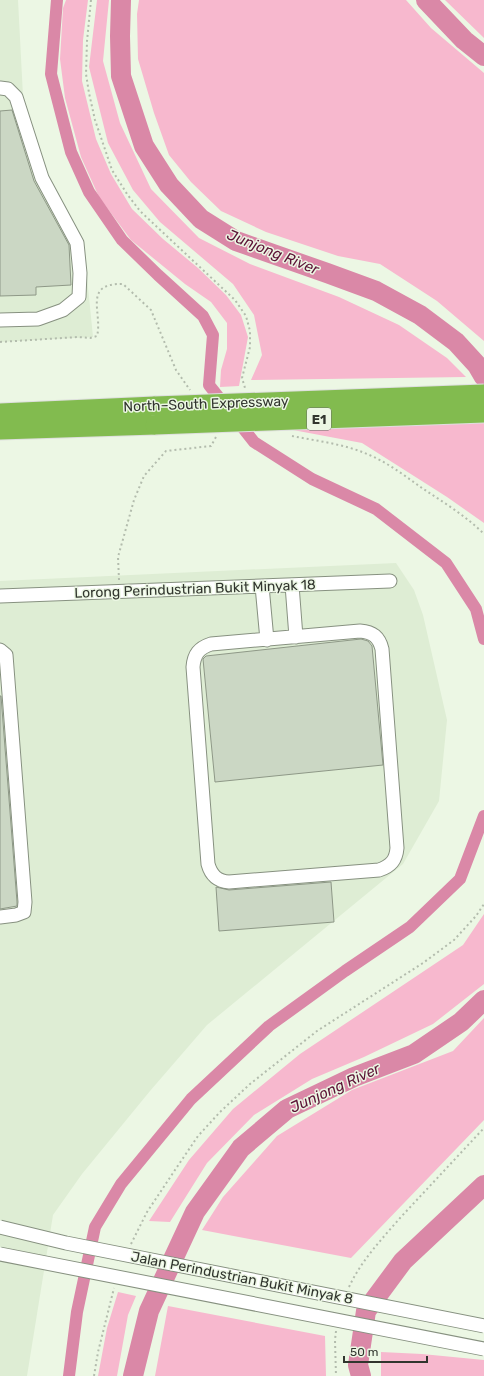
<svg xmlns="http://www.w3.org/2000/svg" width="484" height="1376" viewBox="0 0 484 1376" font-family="Rubik,sans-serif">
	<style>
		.built { fill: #deedd4 }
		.green { fill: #f7b8ce }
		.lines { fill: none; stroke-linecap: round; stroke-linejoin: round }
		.canal { stroke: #da88a7; stroke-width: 12 }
		.river { stroke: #da88a7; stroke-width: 20 }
		.building { fill: #cbd7c4; stroke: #8e9887 }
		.minor-casing { stroke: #879180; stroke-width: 15 }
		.highway-casing { stroke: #dedfde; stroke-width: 21 }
		.path { stroke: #b3bcad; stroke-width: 2; stroke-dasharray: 2 3; stroke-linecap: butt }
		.minor { stroke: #fff; stroke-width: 13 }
		.highway { stroke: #82bb4f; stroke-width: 19 }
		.minor-bridge-casing { stroke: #879180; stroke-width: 15; stroke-linecap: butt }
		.highway-bridge-casing { stroke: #dedfde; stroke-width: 21; stroke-linecap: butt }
		.minor-bridge { stroke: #fff; stroke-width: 13 }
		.highway-bridge { stroke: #82bb4f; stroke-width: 19 }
		.labels { text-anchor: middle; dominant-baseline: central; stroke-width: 3; stroke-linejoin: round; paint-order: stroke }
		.shield { fill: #ecf7e4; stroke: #696f65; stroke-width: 1 }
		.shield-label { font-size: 13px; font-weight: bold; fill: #31352e }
		.street-label { font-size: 14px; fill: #31352e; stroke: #ecf7e4 }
		.water-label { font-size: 15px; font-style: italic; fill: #5c1336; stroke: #ecf7e4 }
	</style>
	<rect width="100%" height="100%" fill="#ecf7e4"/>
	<!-- built -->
	<path class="built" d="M 0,0 L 18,0 L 23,96 L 30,154 L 84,247 L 93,337 L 0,342 Z
		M 396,563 L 414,590 L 423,615 L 447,720 L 439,801 L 403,864 L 207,1025 L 150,1091 L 82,1174 L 53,1215 L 27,1376 L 0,1376 L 0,581 Z"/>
	<!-- green -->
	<path class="green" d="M 66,0 L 88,0 L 83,40 L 82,81 L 96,139 L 111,174 L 132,209 L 163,239 L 198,268 L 226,295 L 241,315 L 248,337 L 239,386 L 220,387 L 221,370 L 227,349 L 227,323 L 211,302 L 185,284 L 131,240 L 99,197 L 81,157 L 65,98 L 60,59 L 63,8 Z
		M 97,0 L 109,0 L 103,61 L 120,123 L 151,189 L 199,238 L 250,264 L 339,297 L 399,325 L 447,358 L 466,377 L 251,380 L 262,355 L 254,315 L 233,284 L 160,222 L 133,190 L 108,143 L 89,67 Z
		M 139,0 L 406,0 L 431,28 L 484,73 L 484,341 L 437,301 L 380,264 L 338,256 L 266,232 L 221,211 L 191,182 L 169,155 L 154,113 L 138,59 L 137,14 Z
		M 445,0 L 484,0 L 484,38 Z
		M 484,422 L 484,523 L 447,497 L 362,443 L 293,430 L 293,426 Z
		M 484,914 L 484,984 L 433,1024 L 364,1057 L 312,1079 L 254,1115 L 207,1163 L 170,1222 L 149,1221 L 189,1160 L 233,1109 L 300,1054 L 463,945 Z
		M 484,1018 L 484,1120 L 351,1258 L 202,1230 L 223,1197 L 277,1136 L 352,1090 L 453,1051 Z
		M 118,1292 L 136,1296 L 128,1315 L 117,1376 L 98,1376 L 107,1328 Z
		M 168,1306 L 325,1336 L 326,1376 L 155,1376 Z
		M 381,1352 L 422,1354 L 484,1360 L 484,1376 L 381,1376 Z"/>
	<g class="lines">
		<!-- canal -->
		<path class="canal" d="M 57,0 L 51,74 L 71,152 L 89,192 L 122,240 L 158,275 L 203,316 L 213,335 L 209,385 L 254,442 L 312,479 L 376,509 L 446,563 L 476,609 L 484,639
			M 69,1376 L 77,1312 L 95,1227 L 121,1184 L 191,1099 L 269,1026 L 345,971 L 410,927 L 460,879 L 484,816"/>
		<!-- river -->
		<path class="river" d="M 121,0 L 120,36 L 121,76 L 144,146 L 169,185 L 201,219 L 236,241 L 327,273 L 376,291 L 420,315 L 456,342 L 477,365 L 484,377
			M 426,0 L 464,40 L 484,56
			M 133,1376 L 149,1311 L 195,1212 L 241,1148 L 287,1109 L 354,1077 L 414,1054 L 461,1022 L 484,1000
			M 361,1376 L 358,1365 L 366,1311 L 403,1261 L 484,1185"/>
	</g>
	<!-- building -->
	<path class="building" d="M 12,110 L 34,181 L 69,245 L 71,285 L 36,287 L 36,295 L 0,296 L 0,111 Z
		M 361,639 L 368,641 L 372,646 L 383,765 L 215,782 L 203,659 L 206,656 Z
		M 0,696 L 1,696 L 17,902 L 17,906 L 0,909 Z
		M 331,882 L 334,922 L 219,931 L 216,887 L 229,890 Z"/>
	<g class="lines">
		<!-- minor casing -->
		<g class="minor-casing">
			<path id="minor" d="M 0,88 L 8,89 L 16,97 L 42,178 L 77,243 L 80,273 L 79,297 L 63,310 L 38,319 L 0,320
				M 292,585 L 296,637
				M 262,586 L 267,640
				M 0,596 L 390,581
				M 360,631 C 373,632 379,637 382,649 L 397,848 C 396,860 391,866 379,870 L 229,882 C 217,881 211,875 208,864 L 193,667 C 194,654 199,648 211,644 Z
				M 0,650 L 6,655 L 25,902 L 24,912 L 16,915 L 0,917"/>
		</g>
		<!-- highway casing -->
		<g class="highway-casing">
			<path id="highway" d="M 0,413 L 155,406
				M 0,430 L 155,425"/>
		</g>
		<!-- path -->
		<path class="path" d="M 91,0 L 87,41 L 86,74 L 89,93 L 95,120 L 112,170 L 127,194 L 140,211 L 235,300 L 246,316 L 250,331 L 250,347 L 242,378 L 245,388
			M 0,342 L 78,337 L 90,338 L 97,336 C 103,313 82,283 123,284 L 151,310 L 176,370 L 190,390
			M 292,436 C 317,441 344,444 367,454 C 387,462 405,476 422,488 C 443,502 466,516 484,534
			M 119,580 L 118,557 L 134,500 L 144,476 L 166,451 L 211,446 L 216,437
			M 131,1244 L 147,1212 L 177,1167 L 198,1136 L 220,1112 L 250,1084 L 317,1031 L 423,963 L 454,940 L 476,916 L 484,904
			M 349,1287 C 361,1261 381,1240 400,1218 C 428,1188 456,1158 484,1128
			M 336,1331 L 335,1340 L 336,1376
			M 94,1376 L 98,1352 L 114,1288"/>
		<!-- minor -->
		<use href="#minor" class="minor"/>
		<!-- highway -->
		<use href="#highway" class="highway"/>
		<!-- minor-bridge casing -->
		<g class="minor-bridge-casing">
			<path id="minor-bridge" d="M 0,1227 L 66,1243 L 484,1326
				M 0,1254 L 484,1349"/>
		</g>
		<!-- highway-bridge casing -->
		<g class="highway-bridge-casing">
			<path id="highway-bridge" d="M 155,406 L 484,394
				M 155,425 L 484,413"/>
		</g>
		<!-- minor-bridge -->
		<use href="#minor-bridge" class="minor-bridge"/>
		<!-- highway-bridge -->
		<use href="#highway-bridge" class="highway-bridge"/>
	</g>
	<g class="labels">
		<!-- shield labels -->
		<rect class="shield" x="307" y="408" width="24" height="22" rx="3"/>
		<g class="shield-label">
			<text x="319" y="419">E1</text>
		</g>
		<!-- street labels -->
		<g class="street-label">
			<text transform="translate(206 404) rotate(-2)">North–South Expressway</text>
			<text transform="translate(195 589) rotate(-2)">Lorong Perindustrian Bukit Minyak 18</text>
			<text transform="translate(242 1278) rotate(11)">Jalan Perindustrian Bukit Minyak 8</text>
		</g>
		<!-- water labels -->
		<g class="water-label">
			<text transform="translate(273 252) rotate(22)">Junjong River</text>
			<text transform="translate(335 1088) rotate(-25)">Junjong River</text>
		</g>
	</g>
	<!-- scale -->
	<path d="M344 1356v6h83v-6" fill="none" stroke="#31352e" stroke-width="2"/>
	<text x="350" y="1356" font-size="12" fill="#31352e" stroke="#ecf7e4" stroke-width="3" paint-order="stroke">50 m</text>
</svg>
